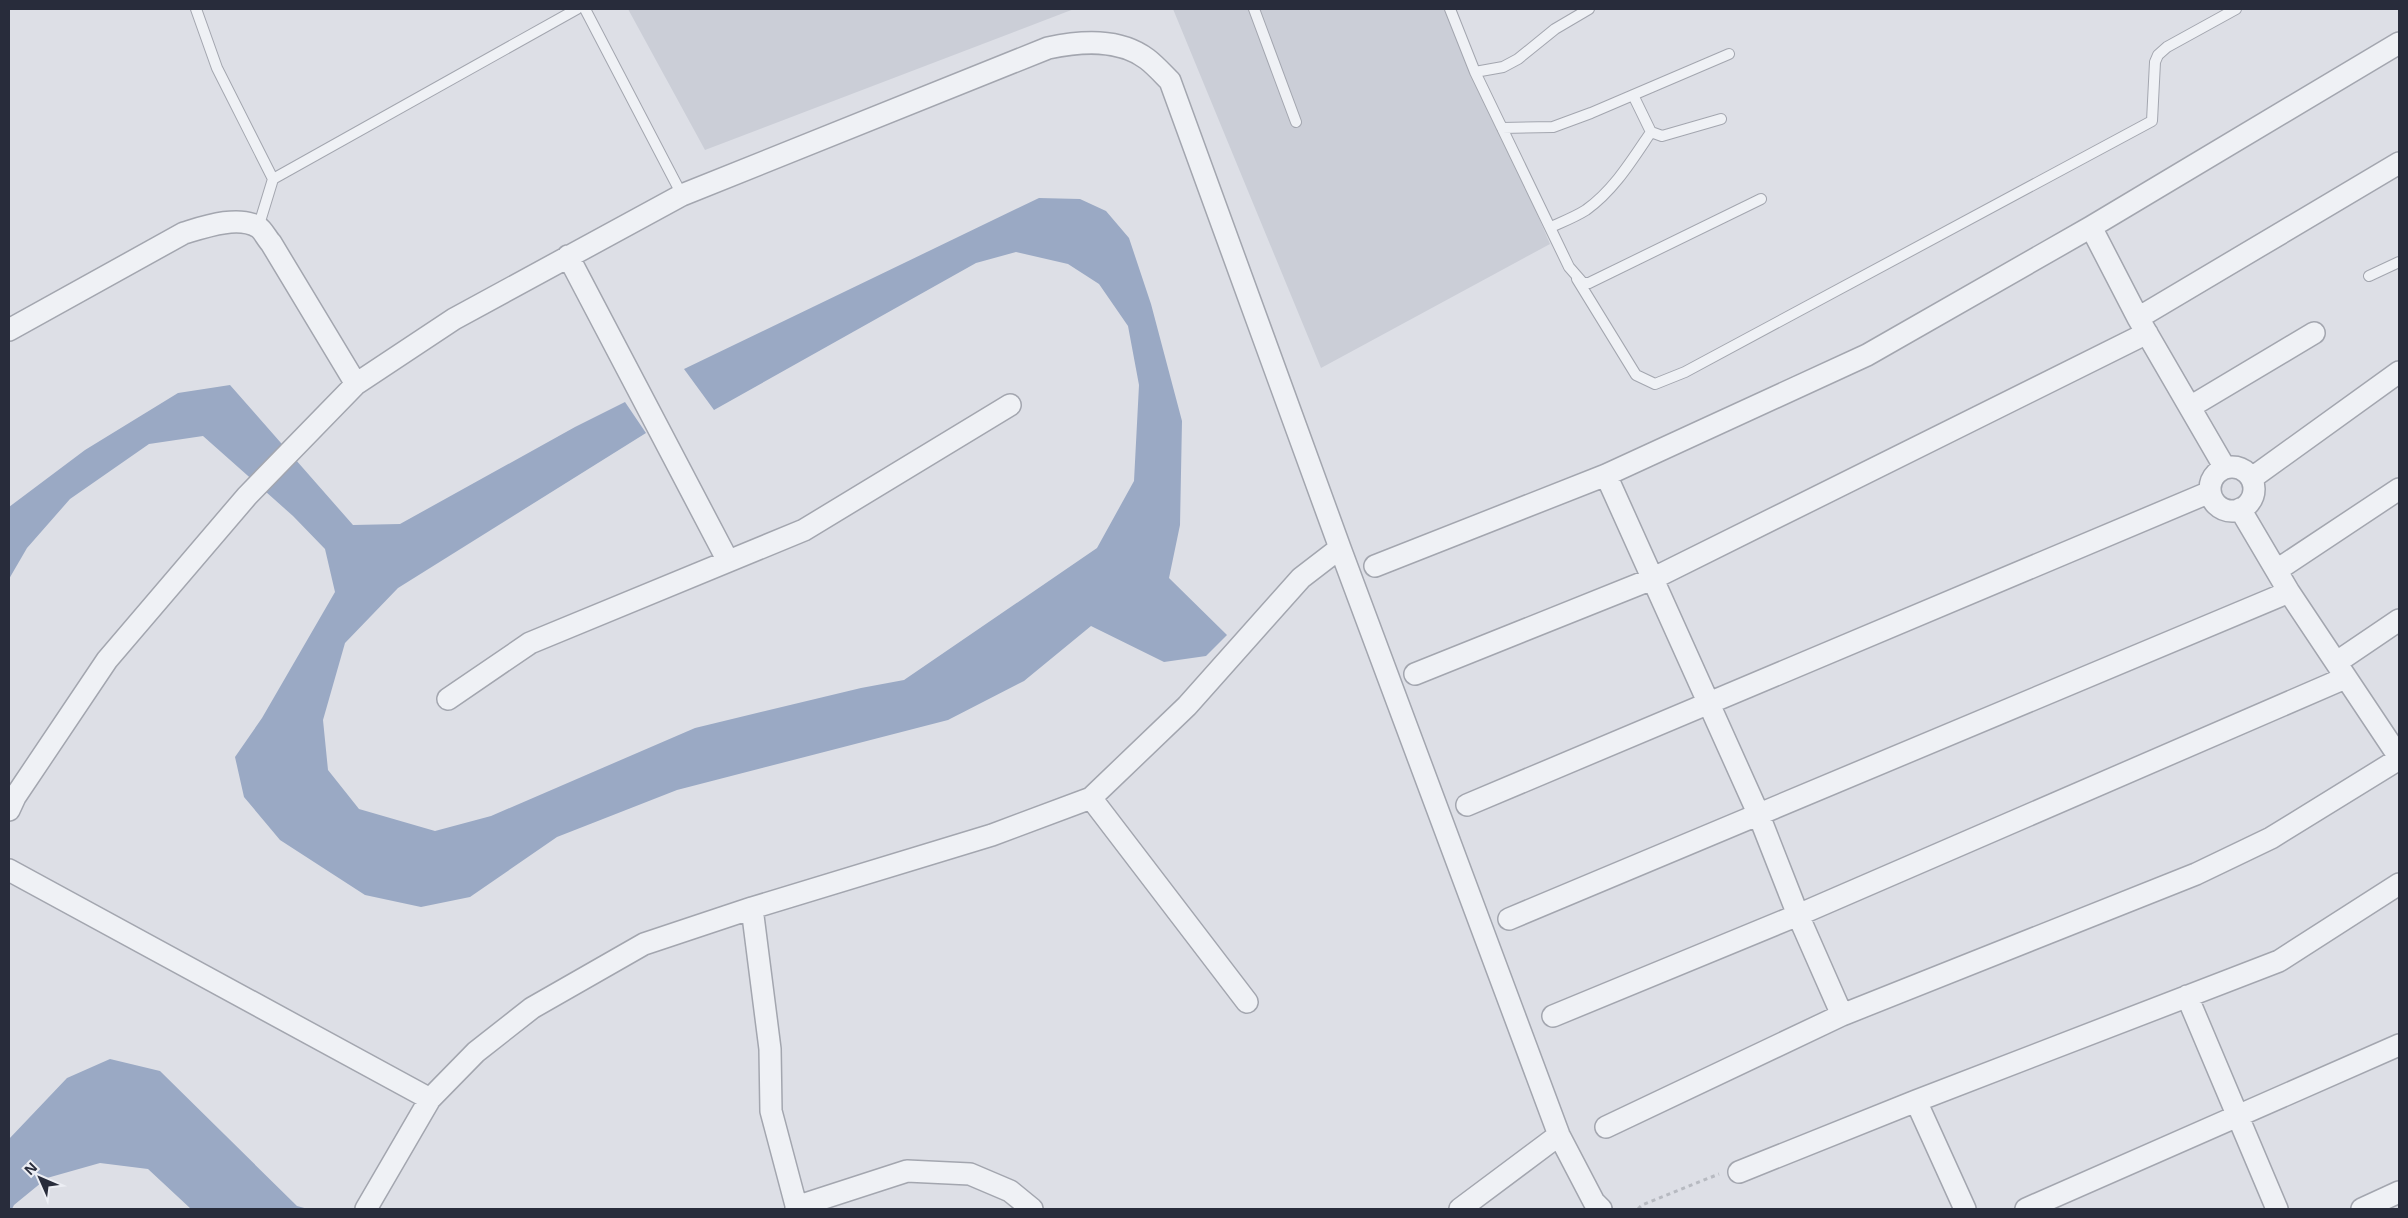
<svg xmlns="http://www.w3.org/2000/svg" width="2408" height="1218" viewBox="0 0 2408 1218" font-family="'Noto Sans',sans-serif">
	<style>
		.built { fill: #cbced7 }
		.water { fill: #9aa9c4 }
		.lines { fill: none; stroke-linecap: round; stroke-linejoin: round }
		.lane-casing { stroke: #a3a6af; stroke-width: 12 }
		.street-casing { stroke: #a3a6af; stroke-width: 24 }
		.path { stroke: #b7bac1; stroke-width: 3; stroke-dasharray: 4 4; stroke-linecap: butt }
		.lane { stroke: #eff1f5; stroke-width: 10 }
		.street { stroke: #eff1f5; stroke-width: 21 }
	</style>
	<rect width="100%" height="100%" fill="#dddfe6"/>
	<!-- built -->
	<path class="built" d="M 628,9 L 1074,9 L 705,150 Z
		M 1173,9 L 1449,9 L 1550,244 L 1321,368 Z"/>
	<!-- water -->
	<path class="water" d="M 1039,198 L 1080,199 L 1106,211 L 1129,238 L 1151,304 L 1182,421 L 1180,525 L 1169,578 L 1227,635 L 1206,656 L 1164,662 L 1091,626 L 1024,681 L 948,720 L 677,790 L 557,837 L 470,897 L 421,907 L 365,895 L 280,840 L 244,797 L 235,757 L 262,718 L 335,592 L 325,549 L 293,516 L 203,436 L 149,444 L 70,499 L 27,548 L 9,579 L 9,507 L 85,450 L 178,393 L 230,385 L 353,525 L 400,524 L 575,427 L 625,402 L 646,433 L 398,588 L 345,643 L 323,720 L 328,770 L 359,809 L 435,831 L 491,816 L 695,728 L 861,688 L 904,680 L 1097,548 L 1134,481 L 1139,385 L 1128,326 L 1099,284 L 1068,264 L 1016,252 L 976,263 L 714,410 L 684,369 Z
		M 110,1059 L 160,1071 L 297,1206 L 308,1209 L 191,1209 L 148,1169 L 100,1163 L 47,1178 L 14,1205 L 12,1209 L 9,1209 L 9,1139 L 67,1078 Z"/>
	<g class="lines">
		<!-- lane casing -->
		<g class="lane-casing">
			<path id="lane" d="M 196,9 L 217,68 L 273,179 L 258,228
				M 585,9 L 682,195
				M 1254,9 L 1296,122
				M 1450,9 L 1475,72 L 1569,267 L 1583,283 L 1589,283 L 1761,199
				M 1475,72 L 1503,67 L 1518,59 L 1555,29 L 1589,9
				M 1633,95 L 1651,132 L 1662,136 L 1721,119
				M 1502,128 L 1553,127 L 1591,113 L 1729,54
				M 273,179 L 577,9
				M 1551,227 C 1562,222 1575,217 1586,210 C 1614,190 1632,160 1651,132
				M 2369,276 L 2399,262
				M 1577,279 L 1636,375 L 1655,384 L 1685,372 L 2152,121 L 2155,62 L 2158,55 L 2167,47 L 2236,9"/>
		</g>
		<!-- street casing -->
		<g class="street-casing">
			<path id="street" d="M 2091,227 L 2138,318 L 2225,468
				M 568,256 L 728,561
				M 2138,318 L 2399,163
				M 9,330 L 184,233 C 204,227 238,215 258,227 C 263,230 267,239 271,243 L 356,384
				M 2190,407 L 2314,333
				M2210 489a22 22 0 1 1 44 0a22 22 0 1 1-44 0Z
				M 1606,475 L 1758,813 L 1798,915 L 1842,1015
				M 2252,478 L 2399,372
				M 2240,509 L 2289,592 L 2399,757
				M 1375,566 L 1606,475 L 1867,355 L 2091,227 L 2399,43
				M 2277,570 L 2399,489
				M 2337,662 L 2399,620
				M 1415,674 L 1652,579 L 2147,333
				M 448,699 L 530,643 L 804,530 L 1010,405
				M 1091,798 L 1247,1002
				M 1467,805 L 2210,492
				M 9,810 L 15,797 L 107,660 L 247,496 L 356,384 L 454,319 L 682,195 L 1048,48 C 1081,41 1119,38 1147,59 C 1155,65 1163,74 1170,81 L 1340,548 L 1559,1135 L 1594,1202 L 1601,1209
				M 9,870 L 430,1099
				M 752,908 L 770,1049 L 771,1111 L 797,1209
				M 1509,919 L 2289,592
				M 2187,996 L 2277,1209
				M 1553,1016 L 1798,915 L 2345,678
				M 1916,1101 L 1965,1209
				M 1606,1127 L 1842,1015 L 2196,874 L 2271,838 L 2399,759
				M 1739,1172 L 1916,1101 L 2279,961 L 2399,884
				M 796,1207 L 907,1171 L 970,1174 L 1010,1191 L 1032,1209
				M 366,1209 L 430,1099 L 476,1052 L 532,1008 L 644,944 L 752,908 L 992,835 L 1091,798 L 1187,706 L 1301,578 L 1340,548
				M 1460,1209 L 1559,1135
				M 2026,1209 L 2399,1045
				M 2362,1209 L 2399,1192"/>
		</g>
		<!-- path -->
		<path class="path" d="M 1638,1209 L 1642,1205 L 1719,1174"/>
		<!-- lane -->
		<use href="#lane" class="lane"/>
		<!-- street -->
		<use href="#street" class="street"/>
	</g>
	<!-- border -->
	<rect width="2408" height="1218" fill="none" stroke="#282c3b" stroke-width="20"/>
	<!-- north arrow -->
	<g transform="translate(40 1178) rotate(315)" stroke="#eceef4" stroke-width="4" paint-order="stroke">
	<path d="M0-4L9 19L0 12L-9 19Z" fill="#282c3b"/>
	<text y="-8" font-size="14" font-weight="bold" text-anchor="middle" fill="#282c3b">N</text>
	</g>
</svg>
